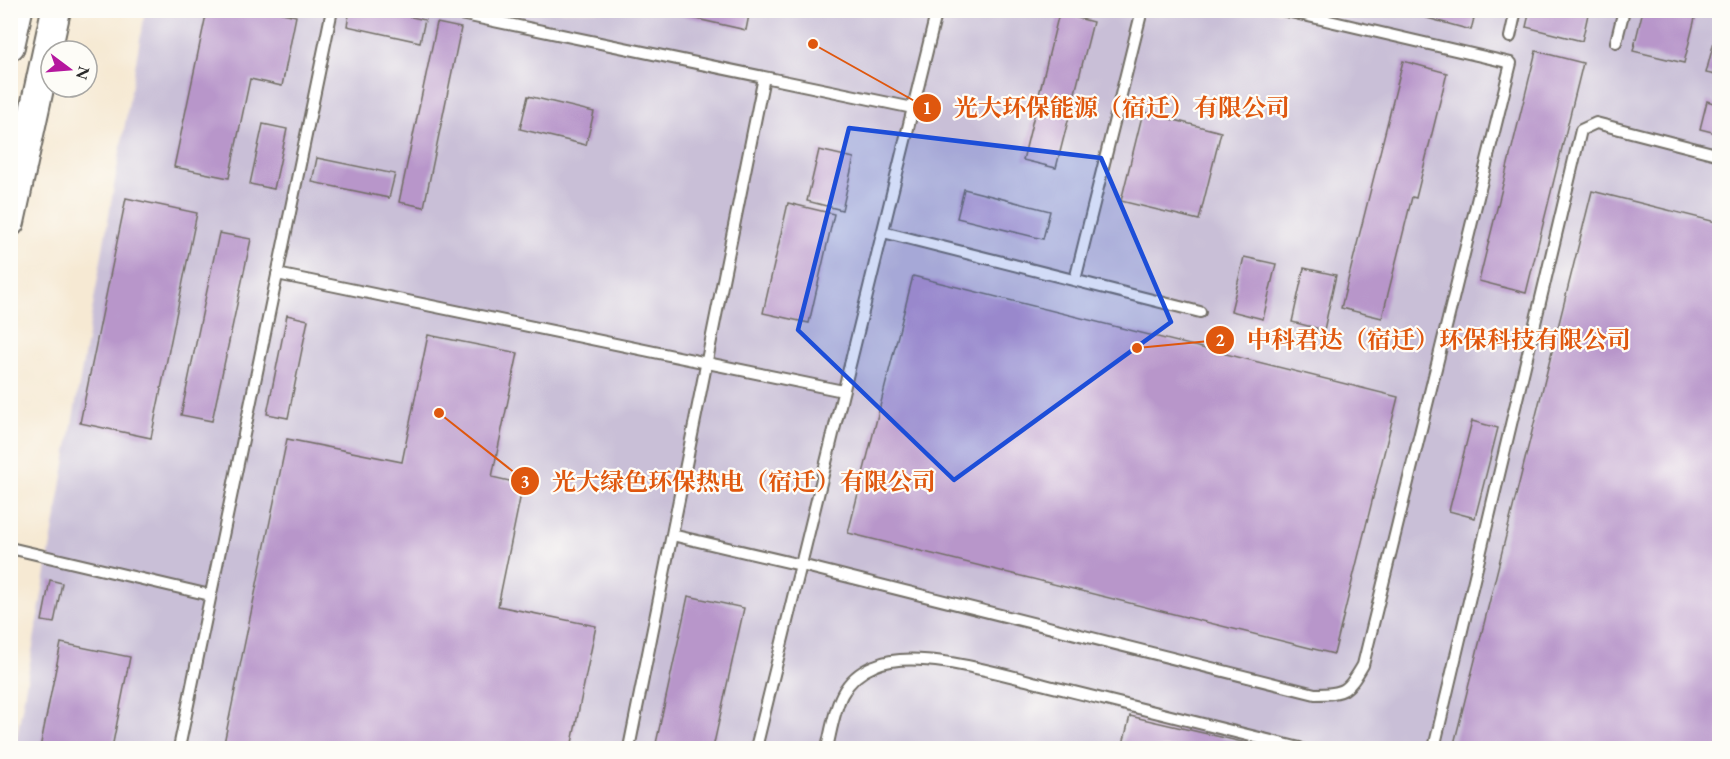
<svg xmlns="http://www.w3.org/2000/svg" width="1730" height="759" viewBox="0 0 1730 759" font-family="'EB Garamond','Noto Serif SC',serif">
	<style>
		.industrial { fill: #c9bfd7 }
		.building { fill: #b896ca }
		.lines { fill: none; stroke-linecap: round; stroke-linejoin: round }
		.service-casing { stroke: #726e66; stroke-width: 14 }
		.secondary-casing { stroke: #726e66; stroke-width: 32 }
		.service { stroke: #fff; stroke-width: 10 }
		.secondary { stroke: #fff; stroke-width: 28 }
		.marked { fill: #1d4ed8; fill-opacity: 0.2; stroke: #1d4ed8; stroke-width: 4.5; stroke-linejoin: round }
		.leader { fill: none; stroke: #df570e; stroke-width: 2 }
		.callout-dot { fill: #df570e; stroke: #fdfcf7; stroke-width: 2 }
		.mark-label { font-size: 18px; text-anchor: middle; font-weight: bold; fill: #fff }
		.callout-label { font-size: 24px; text-anchor: middle; font-weight: bold; fill: #df570e; stroke: #fdfcf7; stroke-width: 4.5; stroke-linejoin: round; paint-order: stroke }
	</style>
	<rect width="100%" height="100%" fill="#fdfcf7"/>
	<filter id="ink" filterUnits="userSpaceOnUse"><feTurbulence type="fractalNoise" baseFrequency=".0167" numOctaves="2"/><feDisplacementMap in="SourceGraphic" scale="12" xChannelSelector="R" yChannelSelector="G"/><feConvolveMatrix kernelMatrix="1 2 1 2 8 2 1 2 1" color-interpolation-filters="sRGB"/></filter>
	<filter id="wash" filterUnits="userSpaceOnUse"><feTurbulence type="fractalNoise" baseFrequency=".008" numOctaves="4" result="noise"/><feDisplacementMap in="SourceGraphic" scale="24" xChannelSelector="R" yChannelSelector="G"/><feGaussianBlur stdDeviation="1.35" result="paint"/><feColorMatrix in="noise" values="0 0 0 0 0 0 0 0 0 0 0 0 0 0 0 0 0 1.4 0 .05"/><feComposite in="paint" operator="in"/></filter>
	<g filter="url(#wash)">
		<rect width="100%" height="100%" fill="#f6e9d3"/>
		<!-- industrial -->
		<path class="industrial" d="M 145,11 L 1719,11 L 1719,748 L 15,748 Z"/>
		<g id="blocks">
			<!-- building -->
			<path class="building" d="M 207,10 L 269,10 L 296,16 L 282,86 L 250,79 L 229,178 L 174,167 Z
				M 350,10 L 381,10 L 425,20 L 420,42 L 347,26 Z
				M 657,10 L 750,10 L 746,30 Z
				M 1398,10 L 1476,10 L 1471,30 Z
				M 1530,10 L 1589,10 L 1582,41 L 1526,27 Z
				M 1643,10 L 1697,10 L 1684,63 L 1633,51 Z
				M 1059,13 L 1093,22 L 1056,168 L 1023,160 Z
				M 1719,22 L 1720,22 L 1720,76 L 1706,73 Z
				M 437,23 L 461,28 L 424,207 L 399,202 Z
				M 1536,51 L 1583,63 L 1526,293 L 1479,281 Z
				M 1403,61 L 1447,73 L 1416,198 L 1412,197 L 1382,318 L 1341,308 Z
				M 528,96 L 594,112 L 586,145 L 520,129 Z
				M 1707,101 L 1720,105 L 1720,134 L 1700,129 Z
				M 1143,112 L 1221,132 L 1199,220 L 1121,201 Z
				M 263,124 L 287,129 L 274,189 L 250,184 Z
				M 819,150 L 854,158 L 842,210 L 807,201 Z
				M 317,158 L 395,174 L 389,198 L 312,182 Z
				M 964,189 L 1050,211 L 1043,239 L 957,218 Z
				M 1592,191 L 1720,223 L 1720,748 L 1453,748 Z
				M 126,198 L 197,213 L 151,438 L 80,423 Z
				M 788,203 L 834,214 L 809,323 L 763,313 Z
				M 219,233 L 251,239 L 212,421 L 181,415 Z
				M 1244,257 L 1276,264 L 1263,319 L 1231,311 Z
				M 1304,268 L 1336,275 L 1324,330 L 1292,322 Z
				M 913,276 L 1398,397 L 1334,654 L 848,533 Z
				M 287,315 L 308,320 L 288,418 L 267,414 Z
				M 428,335 L 518,353 L 492,477 L 523,484 L 498,606 L 596,626 L 571,748 L 223,748 L 287,439 L 402,462 Z
				M 1472,421 L 1498,428 L 1475,518 L 1449,511 Z
				M 50,580 L 62,583 L 54,623 L 42,621 Z
				M 688,596 L 744,608 L 713,748 L 655,748 Z
				M 61,643 L 130,657 L 112,748 L 40,748 Z
				M 1130,716 L 1268,748 L 1122,748 Z"/>
		</g>
	</g>
	<g filter="url(#ink)">
		<use href="#blocks" fill-opacity="0" stroke="#726e66" stroke-width="1.5"/>
		<g class="lines">
			<!-- service casing -->
			<g class="service-casing">
				<path id="service" d="M 441,10 L 913,108
					M 1510,37 L 1516,10
					M 1616,42 L 1624,10
					M 883,232 L 1200,312
					M 277,274 L 843,391
					M 1075,280 L 1142,10
					M 672,535 L 801,565 L 1315,694 C 1345,694 1348,691 1363,665 L 1511,63 L 1282,10
					M 10,548 L 210,595
					M 179,748 L 332,10
					M 629,748 L 764,77
					M 756,748 L 937,10
					M 827,748 C 835,714 837,681 874,666 C 911,649 987,670 1026,680 C 1052,687 1079,693 1106,700 C 1170,716 1235,732 1300,748
					M 1434,748 L 1581,130 L 1596,123 L 1720,155"/>
			</g>
			<!-- secondary casing -->
			<g class="secondary-casing">
				<path id="secondary" d="M 10,46 L 18,10
					M 10,222 L 56,10"/>
			</g>
			<!-- service -->
			<use href="#service" class="service"/>
			<!-- secondary -->
			<use href="#secondary" class="secondary"/>
		</g>
	</g>
	<!-- marked area -->
	<path class="marked" d="M 849,128 L 1101,158 L 1171,322 L 954,480 L 798,330 Z"/>
	<!-- callouts -->
	<path class="leader" d="M813 44L927 108M1137 348L1220 340M439 413L525 481"/>
	<g class="callout-dot">
		<circle cx="813" cy="44" r="6"/>
		<circle cx="1137" cy="348" r="6"/>
		<circle cx="439" cy="413" r="6"/>
		<circle cx="927" cy="108" r="15"/>
		<circle cx="1220" cy="340" r="15"/>
		<circle cx="525" cy="481" r="15"/>
	</g>
	<g class="mark-label">
		<text x="927" y="114">1</text>
		<text x="1220" y="346">2</text>
		<text x="525" y="488">3</text>
	</g>
	<g class="callout-label">
		<text x="1122" y="116">光大环保能源（宿迁）有限公司</text>
		<text x="1439" y="348">中科君达（宿迁）环保科技有限公司</text>
		<text x="744" y="490">光大绿色环保热电（宿迁）有限公司</text>
	</g>
	<!-- margin -->
	<rect width="1730" height="759" fill="none" stroke="#fdfcf7" stroke-width="36"/>
	<!-- north arrow -->
	<g transform="translate(69 69) rotate(106)"><circle r="28" fill="#fdfcf7" stroke="#a9a8a5" stroke-width="1.5"/>
	<path d="M0-4.5L10 22L0 15L-10 22Z" fill="#b5179e"/>
	<text y="-9" font-size="16" font-weight="bold" text-anchor="middle" fill="#2b2b2b">N</text>
	</g>
</svg>
